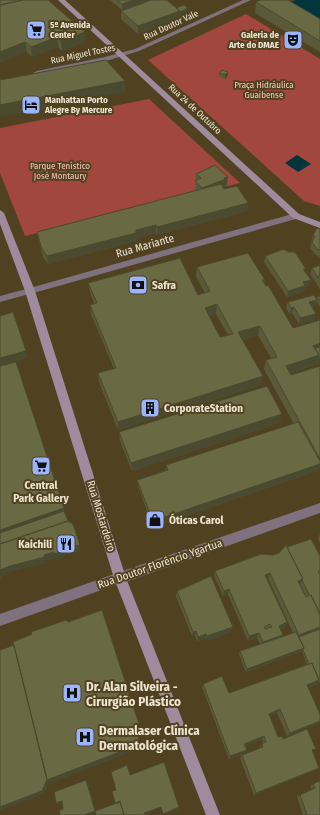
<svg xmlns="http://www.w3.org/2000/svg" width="320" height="815" viewBox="0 0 320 815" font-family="'Fira Sans Condensed',sans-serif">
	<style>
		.green { fill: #a1473e }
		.water { fill: #03353c }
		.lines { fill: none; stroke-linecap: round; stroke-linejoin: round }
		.minor { fill: #7f727e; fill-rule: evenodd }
		.tertiary { fill: #7f727e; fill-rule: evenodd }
		.secondary { fill: #9f8b9e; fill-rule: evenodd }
		.wall { fill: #5a5a3a; fill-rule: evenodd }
		.shaded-wall { fill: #4a4a30 }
		.building { fill: #696944; stroke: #4a4a30; fill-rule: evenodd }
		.labels { text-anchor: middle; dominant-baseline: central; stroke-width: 4; stroke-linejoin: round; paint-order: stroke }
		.far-poi-label { font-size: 9px; font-weight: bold; fill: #ede5d2; stroke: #504220; text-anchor: start }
		.far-street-label { font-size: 9px; fill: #ede5d2; stroke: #504220 }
		.far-park-label { font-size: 9px; fill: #fcc6bf; stroke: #504220 }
		.street-label { font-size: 11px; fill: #ede5d2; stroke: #504220 }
		.poi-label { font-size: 11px; font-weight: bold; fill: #ede5d2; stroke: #504220; text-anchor: start }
		.near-poi-label { font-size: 13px; font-weight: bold; fill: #ede5d2; stroke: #504220; text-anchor: start }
	</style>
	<rect width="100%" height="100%" fill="#504220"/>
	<!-- green -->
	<path class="green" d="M 246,14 L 320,59 L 320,206 L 304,201 L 148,60 Z
		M 149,99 L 240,183 L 25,236 L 0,173 L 0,128 Z"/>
	<!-- water -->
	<path class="water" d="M 296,0 L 320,0 L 320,24 L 287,4 Z
		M 297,155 L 311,164 L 298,172 L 285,163 Z"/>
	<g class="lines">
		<!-- minor -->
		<path class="minor" d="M 296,213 L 299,214 L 299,218 L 30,294 L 25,291 L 30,288 Z
			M 120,572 L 124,574 L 126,578 L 124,582 L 0,626 L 0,614 Z"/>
		<!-- tertiary -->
		<path class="tertiary" d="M 243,0 L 251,0 L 139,51 L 106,61 L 37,75 L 33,73 L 37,71 L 105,57 L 135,49 Z
			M 30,288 L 35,291 L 33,293 L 0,302 L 0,296 Z
			M 320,503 L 320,513 L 120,584 L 116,582 L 114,578 L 116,574 L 120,572 Z"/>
		<!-- secondary -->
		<path class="secondary" d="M 58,0 L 65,0 L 299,214 L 320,222 L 320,228 L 293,218 Z
			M 0,210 L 4,213 L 35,291 L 126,578 L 220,815 L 206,815 L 114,578 L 25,291 L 0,224 Z"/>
	</g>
	<!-- wall -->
	<path class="wall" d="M 0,0 L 85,42 L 62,51 L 58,47 L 32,57 L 27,52 Z
		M 110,0 L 150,0 L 150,1 L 176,8 L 188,8 L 188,12 L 180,15 L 179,19 L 138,34 L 121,19 L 121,11 L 122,10 Z
		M 256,2 L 320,19 L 320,52 L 255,13 Z
		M 228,72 L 228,75 L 225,79 L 219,76 L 219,73 Z
		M 196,174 L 228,177 L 227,185 L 225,186 L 225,188 L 223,188 L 224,189 L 248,203 L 247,211 L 157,235 L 156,233 L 137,238 L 137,241 L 48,264 L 43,257 L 37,232 L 196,191 L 195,190 Z
		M 320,228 L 320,257 L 316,255 L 310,248 L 313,235 Z
		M 265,256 L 309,286 L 305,287 L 304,291 L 287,297 L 264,262 Z
		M 320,265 L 320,289 L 310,274 L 312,268 Z
		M 197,267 L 265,280 L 264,283 L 293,328 L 320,320 L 320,363 L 290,373 L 291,375 L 320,366 L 320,470 L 153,527 L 138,486 L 137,480 L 166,470 L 166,465 L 294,424 L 264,369 L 266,360 L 271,358 L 258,335 L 242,340 L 261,385 L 118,430 L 99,382 L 98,373 L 114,369 L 91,314 L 90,305 L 94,303 L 90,292 L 88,283 L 198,295 L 205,293 L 196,277 ZM 216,314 L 228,335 L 220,337 L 209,316 Z
		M 320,296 L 320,307 L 317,301 L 315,306 L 312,307 L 314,320 L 299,324 L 292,313 L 290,314 L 286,308 L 288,302 L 316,299 L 317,297 Z
		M 280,423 L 132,471 L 120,441 L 119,432 Z
		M 320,534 L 320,543 L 318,539 Z
		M 287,547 L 320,556 L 320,573 L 319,573 L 320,575 L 320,683 L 308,688 L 320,714 L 287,736 L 277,713 L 270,716 L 278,737 L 313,752 L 319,768 L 316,770 L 254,795 L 240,758 L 242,755 L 260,748 L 260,747 L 262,744 L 263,743 L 262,739 L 245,746 L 247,750 L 245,753 L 229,759 L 202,687 L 203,684 L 229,693 L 307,664 L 302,651 L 246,672 L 239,654 L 240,651 L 260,644 L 257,638 L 248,641 L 228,594 L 223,596 L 214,576 L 215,571 L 272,555 L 279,553 ZM 268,578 L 293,633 L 282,637 L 280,629 L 285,627 L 287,622 L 267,579 ZM 299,584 L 300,584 L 306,597 Z
		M 177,591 L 231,632 L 207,641 L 206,638 L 197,641 L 195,636 L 192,636 L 176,596 Z
		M 320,781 L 320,815 L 303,815 L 297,797 L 300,795 L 312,790 L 310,786 L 313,784 Z"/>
	<!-- shaded-wall -->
	<path class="shaded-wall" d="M 134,0 L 150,0 L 150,1 L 134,5 L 134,6 L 123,11 L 122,4 Z
		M 188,8 L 188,12 L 180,15 L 179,19 L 138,34 L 138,26 L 180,11 Z
		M 85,32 L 85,42 L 62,51 L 61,41 Z
		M 57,37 L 58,47 L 32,57 L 31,47 Z
		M 25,42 L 27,52 L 0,63 L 0,52 Z
		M 228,72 L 228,75 L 225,79 L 225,75 Z
		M 125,81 L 125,92 L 0,117 L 0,105 Z
		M 228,177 L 227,185 L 225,186 L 225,188 L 202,197 L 202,188 Z
		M 248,203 L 247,211 L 157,235 L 157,227 Z
		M 156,225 L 156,233 L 137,238 L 137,241 L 48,264 L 47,256 Z
		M 311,280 L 309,286 L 305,287 L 304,291 L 287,297 L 288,291 L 303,282 Z
		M 317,300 L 315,306 L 308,308 L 309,302 Z
		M 217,304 L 216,314 L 204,317 L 205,308 Z
		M 294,307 L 292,313 L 290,314 L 291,308 Z
		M 316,314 L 314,320 L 299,324 L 300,318 Z
		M 260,326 L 258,335 L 237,341 L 238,332 Z
		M 320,343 L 320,352 L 312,349 L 313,346 Z
		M 26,351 L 27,358 L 0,366 L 0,358 Z
		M 319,355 L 316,364 L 283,375 L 286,366 Z
		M 320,358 L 320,363 L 316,364 L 318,359 Z
		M 263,376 L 261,385 L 118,430 L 118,422 Z
		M 282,414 L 280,423 L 132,471 L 131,463 Z
		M 320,464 L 320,470 L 153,527 L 153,521 Z
		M 64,508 L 66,516 L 0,538 L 0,530 Z
		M 80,545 L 81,551 L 64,555 L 62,549 Z
		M 63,551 L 64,557 L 56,560 L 54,554 Z
		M 54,552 L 55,558 L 46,561 L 47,563 L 13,571 L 2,576 L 0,571 L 0,570 L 10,566 Z
		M 0,573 L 3,578 L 0,579 Z
		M 270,573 L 268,578 L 264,580 L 265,575 Z
		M 303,579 L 300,584 L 295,586 L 298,581 Z
		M 229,589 L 228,594 L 223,596 L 224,591 Z
		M 287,622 L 285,627 L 276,631 L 279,626 Z
		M 233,627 L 231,632 L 207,641 L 207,636 Z
		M 320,627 L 320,631 L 297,638 L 299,635 Z
		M 196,631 L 195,636 L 192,636 L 193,632 Z
		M 259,633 L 257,638 L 248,641 L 249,636 Z
		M 206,634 L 206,638 L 197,641 L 198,637 Z
		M 283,635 L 281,640 L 261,647 L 263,642 Z
		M 304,648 L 302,651 L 246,672 L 247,669 Z
		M 319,680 L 320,683 L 304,689 L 307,685 Z
		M 280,709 L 277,713 L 267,717 L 269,714 Z
		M 320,721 L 320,723 L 287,736 L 290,733 Z
		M 139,724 L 140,729 L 137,731 L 136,726 Z
		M 264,736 L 262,739 L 243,747 L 244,744 Z
		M 139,740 L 139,744 L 130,748 L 131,752 L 51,783 L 49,782 L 45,793 L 0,811 L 0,807 L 47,778 Z
		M 247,750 L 245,753 L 229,759 L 230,756 Z
		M 319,768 L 316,770 L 254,795 L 256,793 Z
		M 86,780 L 88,782 L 96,812 L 88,815 L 84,815 Z
		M 62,801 L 63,803 L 58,804 L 56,803 Z
		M 161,807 L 161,808 L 144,815 L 144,813 Z
		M 179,807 L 179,809 L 163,815 L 163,814 Z"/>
	<!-- building -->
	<path class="building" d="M 0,0 L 23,0 L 0,5 Z
		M 23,0 L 48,0 L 85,32 L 61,41 L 57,37 L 31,47 L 25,42 L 0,52 L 0,5 Z
		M 117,0 L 134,0 L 122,4 Z
		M 151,0 L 167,0 L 180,11 L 138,26 L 121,11 Z
		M 261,0 L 288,0 L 320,19 L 320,41 L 256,2 Z
		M 145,1 L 146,2 L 135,6 L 134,5 Z
		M 184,5 L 188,8 L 180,12 L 180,11 L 176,8 Z
		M 106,60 L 125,81 L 0,105 L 0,80 Z
		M 222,70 L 228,72 L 225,75 L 219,73 Z
		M 215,165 L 228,177 L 224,178 L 226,179 L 202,188 L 195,181 L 201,178 L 196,174 Z
		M 221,184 L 224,189 L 237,186 L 248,203 L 157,227 L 156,225 L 136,230 L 136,233 L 47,256 L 42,249 L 37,232 Z
		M 317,228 L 319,229 L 320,228 L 320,250 L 317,249 L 312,242 L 315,236 L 313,235 Z
		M 284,249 L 288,252 L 295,252 L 306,269 L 303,269 L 311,280 L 303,282 L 305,286 L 288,291 L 265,256 Z
		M 248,253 L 265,280 L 262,280 L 266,286 L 268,285 L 293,328 L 320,320 L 320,343 L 313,346 L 319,355 L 286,366 L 291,375 L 320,366 L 320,459 L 266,360 L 277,357 L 260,326 L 238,332 L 263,376 L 118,422 L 98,373 L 116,368 L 90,305 L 97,303 L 88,283 L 180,258 L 198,295 L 210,291 L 197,267 ZM 217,304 L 233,334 L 220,337 L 205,308 Z
		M 320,265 L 320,272 L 318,278 L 312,268 Z
		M 314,295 L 317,300 L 309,302 L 316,314 L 300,318 L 294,307 L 291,308 L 288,302 Z
		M 320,296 L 320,302 L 317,297 Z
		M 13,312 L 26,351 L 0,358 L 0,316 Z
		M 320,347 L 320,358 L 318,359 L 319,355 L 315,348 Z
		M 16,362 L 64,508 L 0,530 L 0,366 Z
		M 267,386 L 282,414 L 131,463 L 119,432 Z
		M 298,422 L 320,461 L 320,464 L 153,521 L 137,480 L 168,470 L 166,465 Z
		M 64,511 L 68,521 L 0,544 L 0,533 Z
		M 68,521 L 73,524 L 80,545 L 62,549 L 63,551 L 54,554 L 54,552 L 44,555 L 45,557 L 10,566 L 0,570 L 0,544 Z
		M 311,539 L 320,556 L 320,570 L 318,571 L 320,575 L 320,614 L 311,595 L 310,596 L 302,580 L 303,579 L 287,547 Z
		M 286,545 L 303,579 L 298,581 L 306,597 L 311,595 L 320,614 L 320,627 L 299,635 L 270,573 L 265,575 L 287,622 L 279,626 L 283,635 L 263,642 L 259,633 L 249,636 L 229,589 L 224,591 L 215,571 L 261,554 L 272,555 L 279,553 ZM 270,624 L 272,627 L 265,629 L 264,627 Z
		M 211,576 L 233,627 L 207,636 L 206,634 L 198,637 L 196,631 L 193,632 L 177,591 Z
		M 102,610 L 139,724 L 136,726 L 139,740 L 128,744 L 130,748 L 47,780 L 13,642 L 32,634 L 31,632 L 66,620 L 68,622 Z
		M 320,629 L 320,682 L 318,683 L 319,680 L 312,663 L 309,664 L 303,650 L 304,648 L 299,637 Z
		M 296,632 L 304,648 L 247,669 L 240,651 Z
		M 14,645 L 47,779 L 42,791 L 0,807 L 0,650 Z
		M 312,663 L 319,680 L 307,685 L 320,714 L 320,721 L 290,733 L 280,709 L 269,714 L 278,737 L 282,736 L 283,739 L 307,729 L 316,749 L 312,750 L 319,768 L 256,793 L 242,755 L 263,747 L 262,744 L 266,742 L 264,736 L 244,744 L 247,750 L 230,756 L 203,684 L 222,676 L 229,693 Z
		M 164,762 L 179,807 L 163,814 L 161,807 L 144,813 L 145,815 L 124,815 L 120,801 L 115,803 L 112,791 L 116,790 L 111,772 L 127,765 L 130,775 Z
		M 86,780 L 95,811 L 84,815 L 60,815 L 59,811 L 63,809 L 62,801 L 56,803 L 54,792 Z
		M 320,781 L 320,815 L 307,815 L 300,795 L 315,788 L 313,784 Z
		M 120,802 L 124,815 L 96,815 L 95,811 Z"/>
	<!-- icons -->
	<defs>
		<g id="supermarket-square" transform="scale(1)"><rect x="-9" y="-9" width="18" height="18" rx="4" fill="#9ab5fd" stroke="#504220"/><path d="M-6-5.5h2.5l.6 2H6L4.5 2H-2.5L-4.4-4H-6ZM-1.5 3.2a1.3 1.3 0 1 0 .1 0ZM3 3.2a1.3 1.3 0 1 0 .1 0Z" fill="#111"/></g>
		<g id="theatre-square" transform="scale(1)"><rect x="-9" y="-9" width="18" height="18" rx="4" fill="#9ab5fd" stroke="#504220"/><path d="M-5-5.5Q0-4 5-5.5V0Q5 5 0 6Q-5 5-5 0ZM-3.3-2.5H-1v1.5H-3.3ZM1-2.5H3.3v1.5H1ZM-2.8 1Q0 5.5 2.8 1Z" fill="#111"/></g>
		<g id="hotel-square" transform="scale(1)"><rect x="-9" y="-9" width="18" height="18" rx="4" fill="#9ab5fd" stroke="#504220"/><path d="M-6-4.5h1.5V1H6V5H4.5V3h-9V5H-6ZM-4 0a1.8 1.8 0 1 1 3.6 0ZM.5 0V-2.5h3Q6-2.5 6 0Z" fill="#111"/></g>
		<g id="bank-square" transform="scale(1)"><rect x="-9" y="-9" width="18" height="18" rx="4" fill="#9ab5fd" stroke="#504220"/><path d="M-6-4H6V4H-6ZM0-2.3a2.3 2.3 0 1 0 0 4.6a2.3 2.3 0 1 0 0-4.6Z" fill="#111"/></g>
		<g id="building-square" transform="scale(1)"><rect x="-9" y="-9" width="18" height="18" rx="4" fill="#9ab5fd" stroke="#504220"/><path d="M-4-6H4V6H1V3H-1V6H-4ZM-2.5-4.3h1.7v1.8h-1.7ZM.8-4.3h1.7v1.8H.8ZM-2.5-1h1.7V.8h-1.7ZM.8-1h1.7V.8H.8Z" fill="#111"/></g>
		<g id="shop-square" transform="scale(1)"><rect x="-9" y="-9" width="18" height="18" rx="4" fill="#9ab5fd" stroke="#504220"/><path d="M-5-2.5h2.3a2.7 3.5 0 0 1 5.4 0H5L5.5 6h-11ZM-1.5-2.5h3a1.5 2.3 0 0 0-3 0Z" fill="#111"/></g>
		<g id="restaurant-square" transform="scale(1)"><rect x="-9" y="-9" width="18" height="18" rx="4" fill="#9ab5fd" stroke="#504220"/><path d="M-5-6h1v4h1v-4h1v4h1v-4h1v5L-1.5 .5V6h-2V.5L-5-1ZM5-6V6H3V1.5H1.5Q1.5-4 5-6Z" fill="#111"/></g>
		<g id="hospital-square" transform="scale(1)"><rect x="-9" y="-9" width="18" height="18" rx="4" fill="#9ab5fd" stroke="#504220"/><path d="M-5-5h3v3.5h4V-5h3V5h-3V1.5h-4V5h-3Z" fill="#111"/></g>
	</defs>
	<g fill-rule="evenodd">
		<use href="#supermarket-square" x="36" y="30"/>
		<use href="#theatre-square" x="293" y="40"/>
		<use href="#hotel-square" x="31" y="105"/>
		<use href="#bank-square" x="138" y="285"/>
		<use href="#building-square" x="150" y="408"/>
		<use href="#supermarket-square" x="41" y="466"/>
		<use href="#shop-square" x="155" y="520"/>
		<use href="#restaurant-square" x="66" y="544"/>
		<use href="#hospital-square" x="72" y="693"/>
		<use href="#hospital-square" x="85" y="737"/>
	</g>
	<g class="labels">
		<!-- far-poi labels -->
		<g class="far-poi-label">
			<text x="50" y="25">5ª Avenida<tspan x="50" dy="10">Center</tspan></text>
			<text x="279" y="35" text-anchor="end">Galeria de<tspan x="279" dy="10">Arte do DMAE</tspan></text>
			<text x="45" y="100">Manhattan Porto<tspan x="45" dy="10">Alegre By Mercure</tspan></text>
		</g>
		<!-- far-street labels -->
		<g class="far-street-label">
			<text transform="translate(171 25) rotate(-25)">Rua Doutor Vale</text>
			<text transform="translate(83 54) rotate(-12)">Rua Miguel Tostes</text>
			<text transform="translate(195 109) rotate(43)">Rua 24 de Outubro</text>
		</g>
		<!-- far-park labels -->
		<g class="far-park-label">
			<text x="264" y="85">Praça Hidráulica<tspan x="264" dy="10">Guaibense</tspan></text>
			<text x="60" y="166">Parque Tenístico<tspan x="60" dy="10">José Montaury</tspan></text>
		</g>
		<!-- street labels -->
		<g class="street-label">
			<text transform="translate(145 246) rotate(-16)">Rua Mariante</text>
			<text transform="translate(101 516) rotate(73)">Rua Mostardeiro</text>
			<text transform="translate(160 564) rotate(-19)">Rua Doutor Florêncio Ygartua</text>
		</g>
		<!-- poi labels -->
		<g class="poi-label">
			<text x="152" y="285">Safra</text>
			<text x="164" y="408">CorporateStation</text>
			<text x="41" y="485" text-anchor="middle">Central<tspan x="41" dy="13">Park Gallery</tspan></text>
			<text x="169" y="520">Óticas Carol</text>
			<text x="52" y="544" text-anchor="end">Kaichili</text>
		</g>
		<!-- near-poi labels -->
		<g class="near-poi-label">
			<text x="86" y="686">Dr. Alan Silveira -<tspan x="86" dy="15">Cirurgião Plástico</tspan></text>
			<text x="99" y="730">Dermalaser Clínica<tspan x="99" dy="15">Dermatológica</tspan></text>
		</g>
	</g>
</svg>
